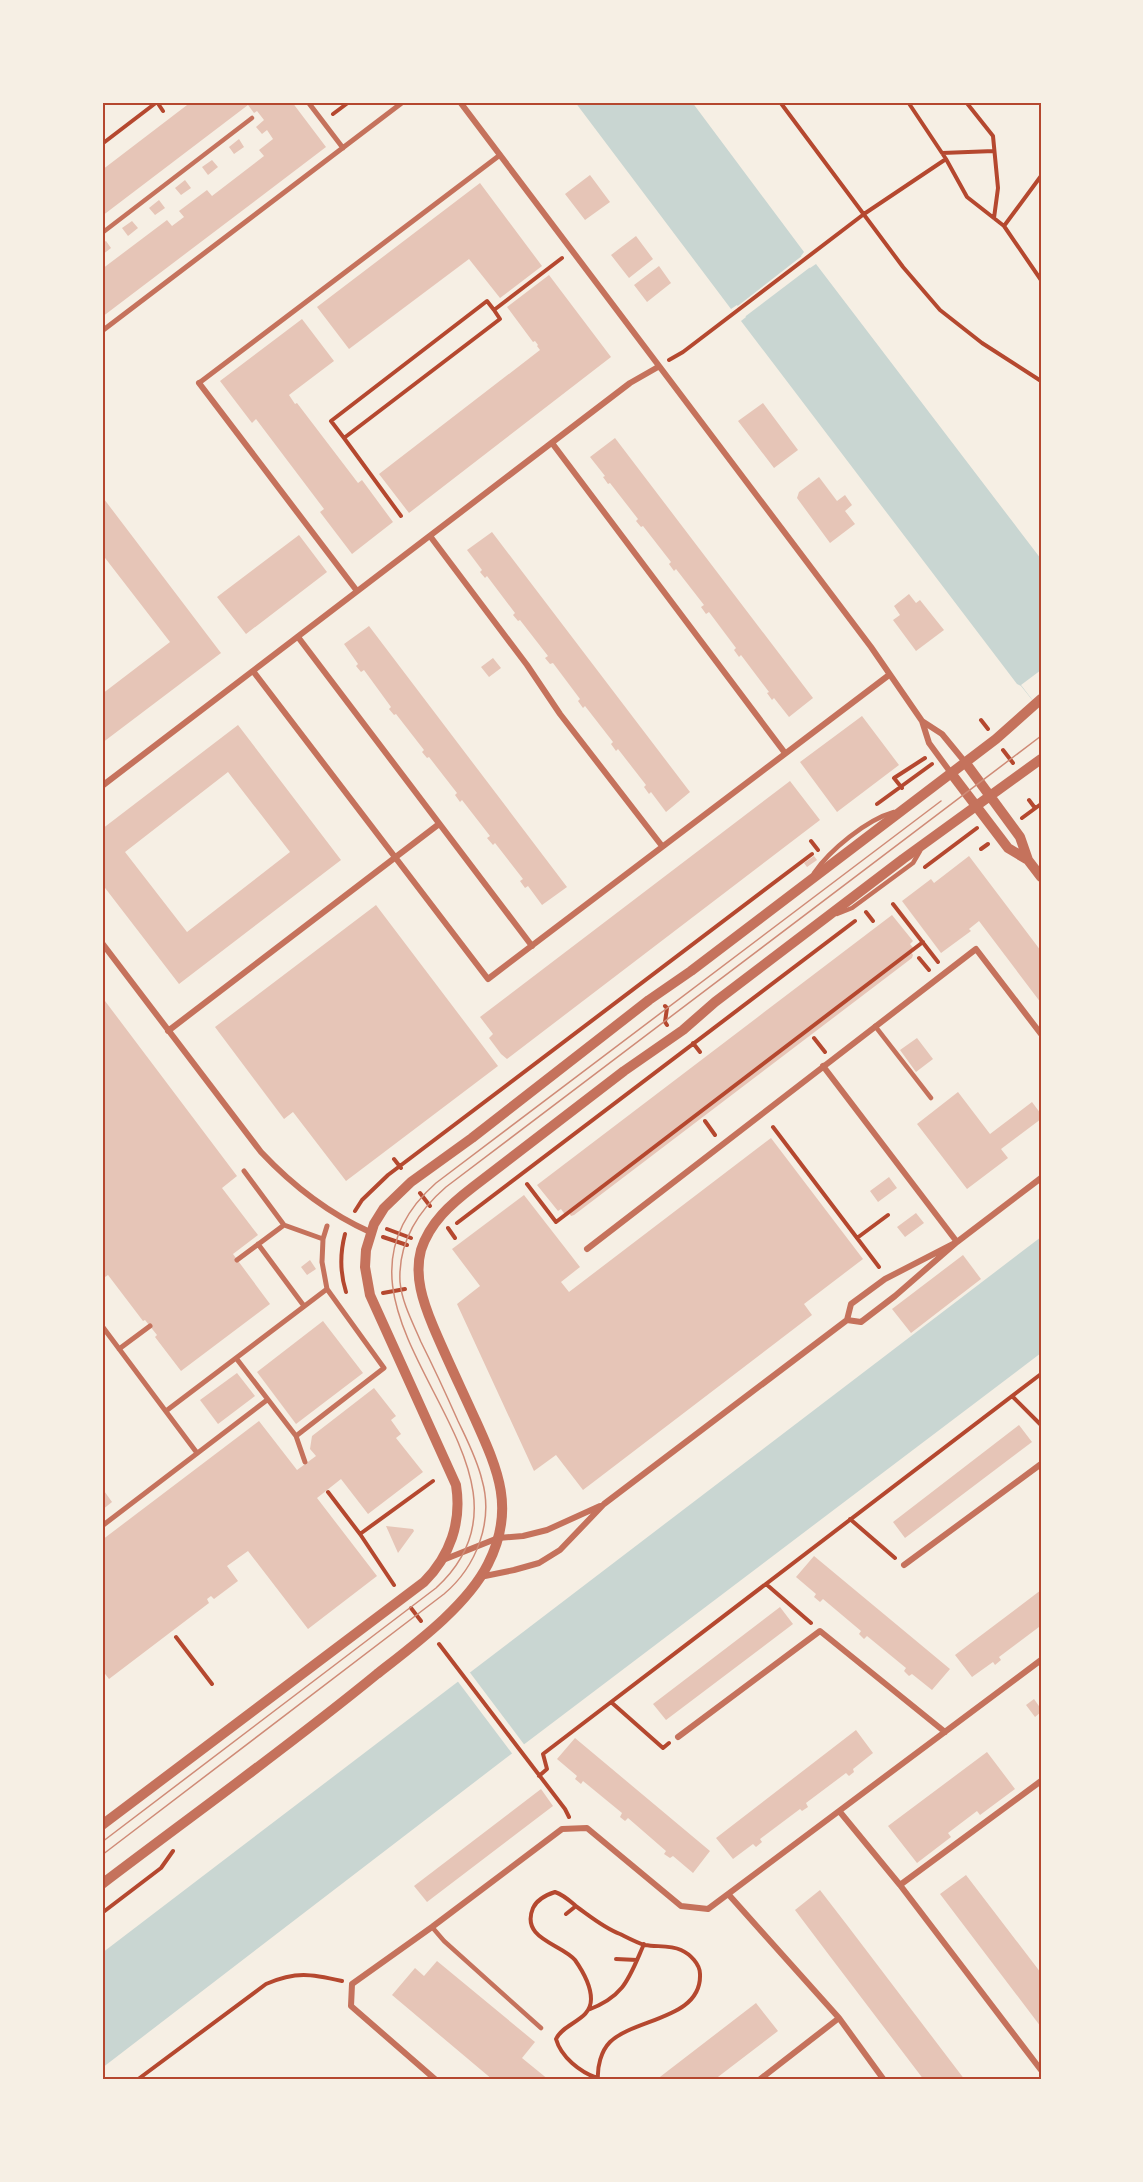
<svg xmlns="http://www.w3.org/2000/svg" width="1143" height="2182" viewBox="0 0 1143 2182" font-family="Mulish,sans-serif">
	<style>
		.water { fill: #c9d6d2 }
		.pier { fill: #f6efe4 }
		.building { fill: #e6c5b7; fill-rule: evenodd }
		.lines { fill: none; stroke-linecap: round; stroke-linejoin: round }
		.path { stroke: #b5482f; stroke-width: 4 }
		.service { stroke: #c5725c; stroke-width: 4.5 }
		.pedestrian { stroke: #c5725c; stroke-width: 5 }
		.minor { stroke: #c5725c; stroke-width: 6 }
		.tertiary { stroke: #c5725c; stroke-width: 10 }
		.tram { stroke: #cf8b77; stroke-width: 1.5 }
		.neatline { fill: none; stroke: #b5482f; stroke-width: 2 }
	</style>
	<rect width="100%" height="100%" fill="#f6efe4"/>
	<!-- water -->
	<path class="water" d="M 575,102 L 692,102 L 804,252 L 801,256 L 810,268 L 816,264 L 1041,559 L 1041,711 L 1021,686 L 1017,684 L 741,321 L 746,317 L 737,305 L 731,309 Z
		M 1041,1237 L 1041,1353 L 506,1758 L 102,2068 L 102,1953 Z"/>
	<!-- pier -->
	<path class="pier" d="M 807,252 L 805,256 L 811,264 L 817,262 L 738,322 L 742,317 L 736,309 L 730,312 Z
		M 1041,670 L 1041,711 L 1021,685 Z
		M 468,1670 L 526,1747 L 514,1756 L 456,1679 Z"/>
	<!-- building -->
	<path class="building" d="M 191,102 L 292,102 L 326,147 L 102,317 L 102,269 L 167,220 L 172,226 L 184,217 L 179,211 L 207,190 L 212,196 L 264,156 L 259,150 L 273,139 L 267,130 L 262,134 L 256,127 L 264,120 L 257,111 L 254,113 L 248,105 L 102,216 L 102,170 Z
		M 239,139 L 244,147 L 234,154 L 229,147 Z
		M 212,160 L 218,167 L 208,175 L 202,167 Z
		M 590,175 L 610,202 L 585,220 L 565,194 Z
		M 185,180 L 191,188 L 181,195 L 175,188 Z
		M 480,183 L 542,266 L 500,298 L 469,259 L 349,349 L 317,307 Z
		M 159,200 L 165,208 L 155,215 L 149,208 Z
		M 132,221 L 138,228 L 128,236 L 122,228 Z
		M 636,236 L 653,259 L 629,278 L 611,255 Z
		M 106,241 L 111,248 L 102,255 L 102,243 Z
		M 659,266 L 671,283 L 647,302 L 634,285 Z
		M 549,275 L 611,357 L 409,513 L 379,474 L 540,350 L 537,346 L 538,345 L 535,341 L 533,342 L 507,307 Z
		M 302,319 L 334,361 L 289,395 L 295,404 L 297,403 L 358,483 L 362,480 L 393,522 L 352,554 L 320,512 L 324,509 L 256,419 L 252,423 L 220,381 Z
		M 763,403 L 798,450 L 774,468 L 738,421 Z
		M 615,438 L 813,698 L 789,717 L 774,698 L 772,700 L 767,693 L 769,692 L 741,655 L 739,657 L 734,650 L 736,648 L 709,612 L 706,614 L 701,607 L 704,605 L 676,569 L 674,571 L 669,564 L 671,562 L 643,526 L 641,527 L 636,521 L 638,519 L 610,483 L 608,484 L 603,477 L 605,476 L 590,457 Z
		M 819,477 L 837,501 L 845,495 L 852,505 L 845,511 L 855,524 L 830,543 L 797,498 L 799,492 Z
		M 104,499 L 221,653 L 102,743 L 102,694 L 170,642 L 102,554 L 102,500 Z
		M 492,532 L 690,792 L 666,812 L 651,792 L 649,794 L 644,787 L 646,785 L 618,749 L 616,751 L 611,744 L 613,742 L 585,706 L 583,708 L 578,701 L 580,699 L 553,663 L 550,664 L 545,658 L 548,656 L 520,620 L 518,621 L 513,615 L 515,613 L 487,576 L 485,578 L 480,572 L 482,570 L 467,550 Z
		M 299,535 L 327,572 L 246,634 L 217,597 Z
		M 909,594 L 916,603 L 920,600 L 944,630 L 916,651 L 893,620 L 900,615 L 894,606 Z
		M 369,626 L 567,887 L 542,905 L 528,886 L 525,888 L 520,881 L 523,879 L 495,843 L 493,845 L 487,838 L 490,836 L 462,800 L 460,802 L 455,795 L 457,793 L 429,757 L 427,758 L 422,752 L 424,750 L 396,714 L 394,715 L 389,709 L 391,707 L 364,670 L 361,672 L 356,666 L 358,664 L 344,644 Z
		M 493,658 L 501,668 L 489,677 L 481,667 Z
		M 862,716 L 899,765 L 837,812 L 800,762 Z
		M 238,725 L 341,860 L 179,984 L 102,884 L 102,829 ZM 228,772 L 290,852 L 187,932 L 125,852 Z
		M 790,781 L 820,820 L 507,1059 L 501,1054 L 489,1038 L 493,1034 L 480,1017 Z
		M 814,856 L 817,860 L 807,867 L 804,863 Z
		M 969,856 L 1041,951 L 1041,1003 L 979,921 L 969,929 L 971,931 L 941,953 L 902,901 L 931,879 L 934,883 Z
		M 376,905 L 498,1066 L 346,1181 L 293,1112 L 284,1119 L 215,1027 Z
		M 892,915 L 913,941 L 910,944 L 915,950 L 911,952 L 913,955 L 912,958 L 574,1215 L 571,1216 L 569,1213 L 566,1216 L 561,1209 L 558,1211 L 537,1185 Z
		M 102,997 L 237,1176 L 222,1188 L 258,1235 L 233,1254 L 270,1304 L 181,1371 L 155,1337 L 157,1335 L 145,1320 L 143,1321 L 108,1275 L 102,1279 Z
		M 917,1038 L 933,1059 L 916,1072 L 900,1050 Z
		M 958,1092 L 990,1134 L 1032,1102 L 1041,1114 L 1041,1119 L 1001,1149 L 1008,1158 L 967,1189 L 917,1124 Z
		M 771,1138 L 863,1259 L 804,1304 L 812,1315 L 583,1490 L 556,1455 L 534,1471 L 457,1304 L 480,1286 L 452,1249 L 524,1195 L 580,1267 L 561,1282 L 569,1292 Z
		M 889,1177 L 897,1188 L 878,1202 L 870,1191 Z
		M 916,1213 L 924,1223 L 905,1237 L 897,1227 Z
		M 963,1255 L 981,1279 L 911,1333 L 892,1309 Z
		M 310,1260 L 316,1269 L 307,1275 L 301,1267 Z
		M 323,1321 L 363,1373 L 296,1424 L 257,1372 Z
		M 237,1373 L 255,1396 L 218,1424 L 200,1400 Z
		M 374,1388 L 396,1416 L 391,1420 L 401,1434 L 396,1438 L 423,1472 L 368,1514 L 341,1479 L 317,1498 L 377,1576 L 308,1629 L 248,1551 L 227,1566 L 238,1581 L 214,1599 L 211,1596 L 207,1599 L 209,1603 L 109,1679 L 102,1670 L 102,1540 L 259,1421 L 297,1470 L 316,1456 L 310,1449 L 312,1436 Z
		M 1019,1425 L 1032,1442 L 905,1538 L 893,1522 Z
		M 102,1488 L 112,1502 L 102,1510 Z
		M 386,1526 L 413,1529 L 414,1531 L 398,1553 Z
		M 814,1556 L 950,1669 L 932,1690 L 912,1674 L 909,1676 L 904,1671 L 906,1668 L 867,1636 L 864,1639 L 859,1634 L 861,1631 L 823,1599 L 820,1602 L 814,1597 L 816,1594 L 796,1577 Z
		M 1041,1590 L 1041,1629 L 1039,1627 L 999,1657 L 1001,1660 L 995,1665 L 993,1662 L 972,1677 L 955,1655 Z
		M 780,1607 L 793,1624 L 666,1720 L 653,1704 Z
		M 1034,1699 L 1041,1709 L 1041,1712 L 1035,1717 L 1026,1705 Z
		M 856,1730 L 873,1753 L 853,1769 L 854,1772 L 849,1776 L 846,1773 L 806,1803 L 808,1807 L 802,1811 L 800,1809 L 760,1839 L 762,1842 L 756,1847 L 753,1844 L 733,1859 L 716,1838 Z
		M 575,1738 L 710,1851 L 693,1873 L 673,1856 L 670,1858 L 664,1854 L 666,1851 L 628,1818 L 625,1821 L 620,1817 L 622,1813 L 583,1781 L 581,1784 L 575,1779 L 577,1776 L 557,1759 Z
		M 987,1752 L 1015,1789 L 980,1815 L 977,1811 L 948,1833 L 951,1837 L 917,1863 L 888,1826 Z
		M 541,1789 L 553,1806 L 427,1902 L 414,1886 Z
		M 966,1875 L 1041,1973 L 1041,2027 L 940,1894 Z
		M 820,1890 L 847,1925 L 965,2080 L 924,2080 L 832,1959 L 795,1910 Z
		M 437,1961 L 535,2042 L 522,2058 L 549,2080 L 493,2080 L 392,1995 L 415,1968 L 424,1976 Z
		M 756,2003 L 778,2031 L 714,2080 L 656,2080 Z"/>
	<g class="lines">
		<!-- path -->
		<path class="path" d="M 157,102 L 163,111
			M 780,102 L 903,267 L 940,310 L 982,343 L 1041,381
			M 908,102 L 946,159 L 967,197 L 1004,226 L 1041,280
			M 966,102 L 993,136 L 998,188 L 994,218
			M 333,114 L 349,102
			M 102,144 L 157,102
			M 942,153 L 994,151
			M 1004,226 L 1041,176
			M 669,360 L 683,352 L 864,214 L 946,159
			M 344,438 L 331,421 L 487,301 L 494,310
			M 401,516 L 344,438 L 500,319 L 494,310 L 562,258
			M 981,720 L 988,729
			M 1003,750 L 1013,763
			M 902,788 L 894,778 L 925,758
			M 1029,800 L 1035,808
			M 877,804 L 932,764
			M 1022,818 L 1041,804
			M 811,841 L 818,850
			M 981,849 L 988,844
			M 925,867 L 977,828
			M 893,904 L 938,962
			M 866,912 L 873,921
			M 919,958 L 929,970
			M 665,1006 L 667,1008 L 665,1022 L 667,1025
			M 814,1038 L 825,1052
			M 693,1043 L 700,1052
			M 705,1121 L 715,1135
			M 773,1127 L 879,1267
			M 394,1159 L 401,1168
			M 527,1184 L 556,1222 L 923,942
			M 420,1193 L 430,1206
			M 355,1211 L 362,1200 L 388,1175 L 812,854
			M 457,1223 L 855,921
			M 448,1228 L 455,1238
			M 387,1229 L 411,1238
			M 345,1234 C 340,1253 340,1273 346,1292
			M 383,1237 L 407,1245
			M 857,1238 L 888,1215
			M 383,1293 L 405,1289
			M 1012,1396 L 1041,1425
			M 328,1492 L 360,1534 L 394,1585
			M 850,1519 L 895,1558
			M 360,1534 L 433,1481
			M 766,1584 L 811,1623
			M 411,1608 L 421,1621
			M 176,1637 L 212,1684
			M 439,1644 L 565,1809 L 569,1817
			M 611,1702 L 663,1748 L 669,1743
			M 539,1776 L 547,1769 L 543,1754 L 1041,1374
			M 102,1913 L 161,1868 L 173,1851
			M 566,1914 L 576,1906
			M 616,1959 L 637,1960
			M 588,2010 C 625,1996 629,1978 644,1944
			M 597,2078 C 580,2072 561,2057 556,2039 C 564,2022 591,2021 591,1999 C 591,1986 582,1970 575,1960 C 562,1944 520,1939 533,1908 C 537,1899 546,1895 555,1892 C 564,1895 570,1901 577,1907 C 591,1917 604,1928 620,1934 C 628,1938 637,1943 645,1945 C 657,1947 670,1945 681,1950 C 690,1954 700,1964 700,1974 C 702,2019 635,2018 610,2042 C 601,2051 597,2067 598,2080
			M 137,2080 L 266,1984 C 296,1971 311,1974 342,1981"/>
		<!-- service -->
		<path class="service" d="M 102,233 L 252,118
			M 814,873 C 830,850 866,820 894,812
			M 837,914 L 852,908 L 913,863 L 920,851
			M 875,1026 L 931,1098
			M 432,1927 L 444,1941 L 541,2028"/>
		<!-- pedestrian -->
		<path class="pedestrian" d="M 308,102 L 343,148
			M 102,331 L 403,102
			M 199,383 L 500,155
			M 244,1171 L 284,1225 L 323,1239
			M 258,1244 L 304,1306
			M 237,1260 L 284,1225
			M 102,1326 L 197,1453
			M 119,1349 L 150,1326
			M 236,1358 L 296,1436 L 384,1368 L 327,1289 L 322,1262 L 323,1239 L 327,1226
			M 166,1411 L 327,1289
			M 296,1436 L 305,1462
			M 102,1526 L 267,1400"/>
		<!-- minor -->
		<path class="minor" d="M 460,102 L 871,647 L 922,721 L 929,743 L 951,773
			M 199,383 L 357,591
			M 552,443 L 785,753
			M 430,536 L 527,665 L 560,714 L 662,846
			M 298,637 L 532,946
			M 253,671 L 488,979 L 889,675
			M 922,721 L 942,734 L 965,762
			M 102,786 L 630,383 L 658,367
			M 102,943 L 261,1152 C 292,1185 330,1214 370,1232
			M 168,1031 L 439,824
			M 823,1066 L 957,1242
			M 587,1249 L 976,949 L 1041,1034
			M 847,1320 L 861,1322 L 895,1296 L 957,1242 L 1041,1178
			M 443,1560 L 498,1538 L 523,1536 L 547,1530 L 600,1506
			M 904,1565 L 1041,1464
			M 480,1577 L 514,1570 L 539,1563 L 560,1550 L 604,1504 L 847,1320 L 851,1304 L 885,1279 L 957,1242
			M 678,1737 L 820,1631 L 945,1732
			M 840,1812 L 900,1885 L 1041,2070
			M 900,1885 L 1041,1781
			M 729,1895 L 839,2018 L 884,2080
			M 436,2080 L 351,2006 L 352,1984 L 432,1927 L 562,1829 L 587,1828 L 681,1906 L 708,1909 L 1041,1660
			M 759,2080 L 839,2018"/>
		<!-- tertiary -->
		<path class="tertiary" d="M 965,762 L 1020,837 L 1028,860 L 1041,877
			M 951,773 L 1008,848 L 1028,860
			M 102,1825 L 424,1582 C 450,1556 462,1522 456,1485 L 370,1295 L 365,1267 L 366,1250 L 374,1224 L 384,1208 L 411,1182 L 472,1138 L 649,1000 L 691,971 L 996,739 L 1041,699
			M 102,1884 C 194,1814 288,1747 377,1674 C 414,1645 467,1606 488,1564 C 516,1509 498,1470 475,1419 C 461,1388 446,1357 433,1326 C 423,1302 414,1276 421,1250 C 430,1222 451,1204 473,1187 L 624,1071 L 683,1030 L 715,1002 L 903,859 L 1041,759"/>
		<!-- tram -->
		<path class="tram" d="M 102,1842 L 436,1588 C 573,1463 287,1314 436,1183 L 941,801
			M 102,1855 L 444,1594 C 476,1567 494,1522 482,1480 C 477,1459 467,1440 458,1421 C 446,1394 434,1368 421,1342 C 413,1323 402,1303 400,1282 C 398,1242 417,1212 446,1187 L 1041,736"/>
	</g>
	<!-- border -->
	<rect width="1143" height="2182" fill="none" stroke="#f6efe4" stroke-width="207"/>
	<rect x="104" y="104" width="936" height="1974" class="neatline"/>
</svg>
